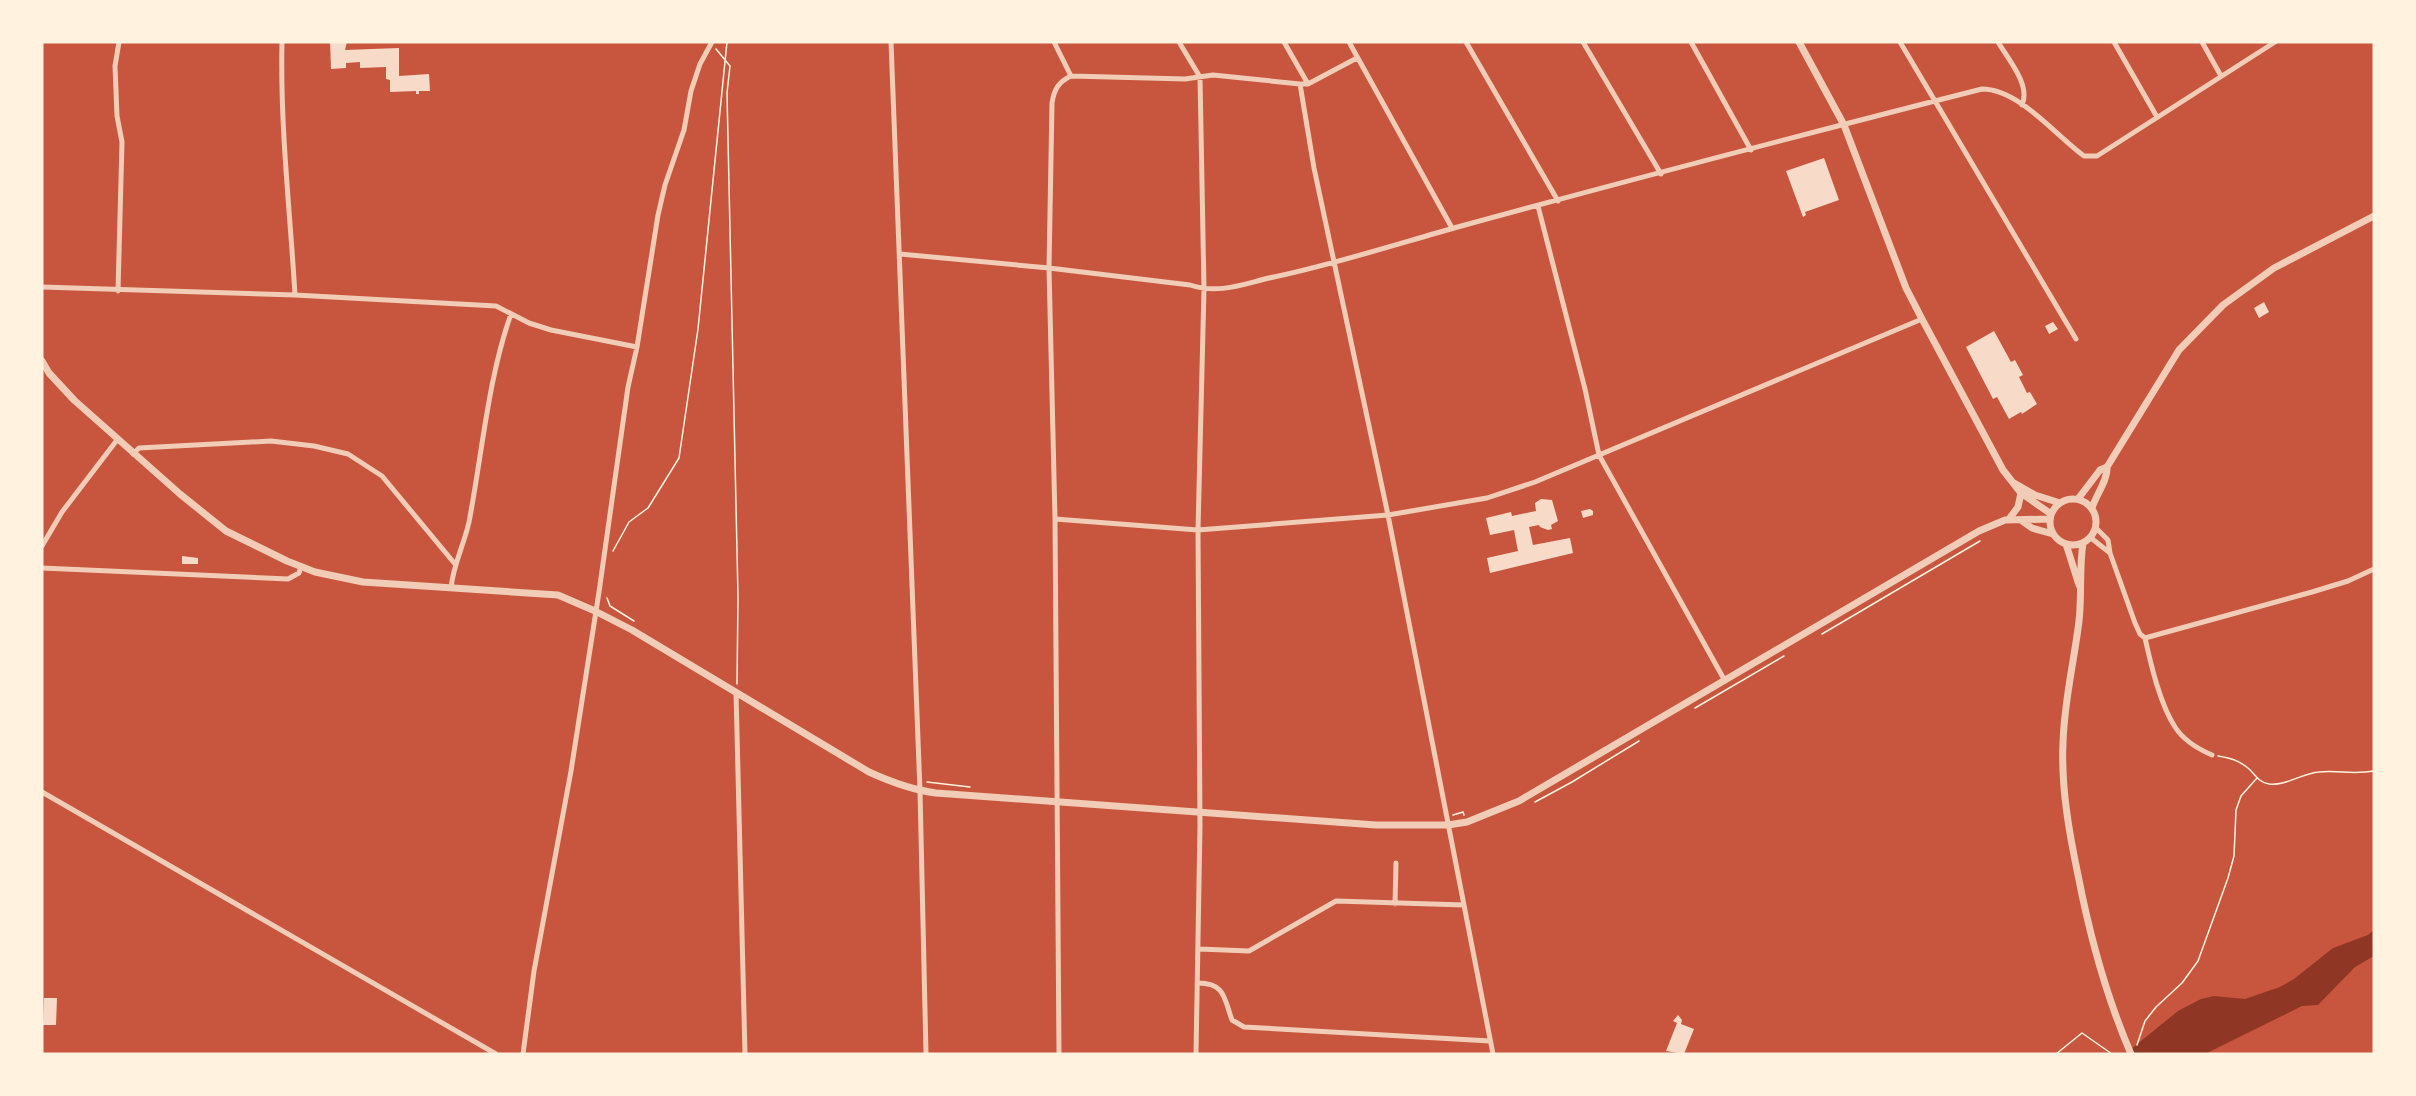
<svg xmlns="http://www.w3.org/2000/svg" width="2416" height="1096" viewBox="0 0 2416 1096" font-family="Quicksand,sans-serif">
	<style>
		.water { fill: #8f3625 }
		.building { fill: #f7dbc8 }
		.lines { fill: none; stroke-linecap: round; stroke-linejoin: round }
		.path { stroke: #fff3e0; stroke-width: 1.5 }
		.minor { stroke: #f1ccb7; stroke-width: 5 }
		.tertiary { stroke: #f1ccb7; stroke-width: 7 }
	</style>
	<rect width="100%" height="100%" fill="#c8553d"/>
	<!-- water -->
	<path class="water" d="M 2374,930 L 2374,956 L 2355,967 L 2318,1005 L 2302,1006 L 2205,1054 L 2125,1054 L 2178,1011 L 2201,999 L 2214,996 L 2245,999 L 2280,987 L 2294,979 L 2333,948 L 2368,935 Z"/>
	<!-- building -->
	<path class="building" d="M 330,42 L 347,42 L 345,50 L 399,48 L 399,76 L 429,74 L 430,91 L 419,91 L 419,94 L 416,94 L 416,91 L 390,92 L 390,80 L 386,79 L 386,67 L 360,68 L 360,62 L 346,63 L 346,68 L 331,69 Z
		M 1824,158 L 1839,200 L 1805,212 L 1806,215 L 1803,217 L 1786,171 Z
		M 2264,302 L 2269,312 L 2259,318 L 2254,308 Z
		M 2053,322 L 2058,329 L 2049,334 L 2045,326 Z
		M 1994,331 L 2011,362 L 2015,360 L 2023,375 L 2019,377 L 2027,393 L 2030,392 L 2037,404 L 2022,414 L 2021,412 L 2009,419 L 1997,397 L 1993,399 L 1966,347 Z
		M 1541,499 L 1552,500 L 1558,521 L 1551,525 L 1552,529 L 1548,530 L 1540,527 L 1539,525 L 1529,527 L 1533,545 L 1570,538 L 1573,553 L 1490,573 L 1487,558 L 1518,551 L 1514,530 L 1490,535 L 1486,518 L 1511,512 L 1512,516 L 1536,511 L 1535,503 Z
		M 1590,509 L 1593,511 L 1593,515 L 1583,518 L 1581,511 Z
		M 182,556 L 198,558 L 198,564 L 182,564 Z
		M 44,998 L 57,998 L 56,1025 L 43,1025 Z
		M 1678,1015 L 1682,1020 L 1681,1024 L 1694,1029 L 1684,1054 L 1666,1051 L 1677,1023 L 1673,1021 Z"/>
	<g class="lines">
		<!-- path -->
		<path class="path" d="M 716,49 L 730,66 L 727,93 L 738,597 L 737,684
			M 613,551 L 629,522 L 648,508 L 679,458 L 698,329 L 727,42
			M 607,598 L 610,606 L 634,621
			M 1822,634 L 1980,541
			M 1695,708 L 1784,656
			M 2218,756 C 2230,758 2238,760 2248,768 C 2255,774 2259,783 2269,784 C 2286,786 2303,773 2319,772 C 2340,770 2351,775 2374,771
			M 927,782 L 970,787
			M 1535,802 L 1572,782 L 1639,741
			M 1453,815 L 1463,812 L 1464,815
			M 2137,1045 L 2145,1021 L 2156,1007 L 2182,983 L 2198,961 L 2228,878 L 2234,856 L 2236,810 L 2241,796 L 2257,778
			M 2056,1054 L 2082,1033 L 2112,1054"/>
		<!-- minor -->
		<path class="minor" d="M 282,42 C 280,127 290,210 295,295
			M 891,42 L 920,791 L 926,1054
			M 1054,42 L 1071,76
			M 1179,42 L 1200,77 L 1204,289 L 1198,530 L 1200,826 L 1196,1054
			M 1284,42 L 1308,84
			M 1349,42 L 1452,228
			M 1466,42 L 1558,201
			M 1583,42 L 1661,174
			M 1691,42 L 1751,150
			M 1900,42 L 2076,339
			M 1998,42 C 2008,59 2031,85 2022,105
			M 2114,42 L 2157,117
			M 2202,42 L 2221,76
			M 1071,76 L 1185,79 L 1213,75 L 1300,84 L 1308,84 L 1357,58
			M 1300,84 L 1314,168 L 1388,515 L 1493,1054
			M 1538,206 L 1585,389 L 1599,455 L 1725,681
			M 900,254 L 1049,268 L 1190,285 C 1220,295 1245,283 1274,277 C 1335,264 1394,245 1454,228 C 1629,180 1805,134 1982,89 C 2019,89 2055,135 2084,156 L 2097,156 L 2275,42
			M 42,287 L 295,295 L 496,306 L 529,323 L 551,330 L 637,347
			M 118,291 L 122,142 L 117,116 L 115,66 L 119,42
			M 133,454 L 139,448 L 271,441 L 314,446 L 348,454 L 382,476 L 455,564
			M 1055,519 L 1198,530 L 1388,515 L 1487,498 L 1535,482 L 1922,319
			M 2096,528 L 2108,540 L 2110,553 L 2135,623 L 2140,634 L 2145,638 L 2312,592 L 2348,581 L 2374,569
			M 2091,538 L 2110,553
			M 42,546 L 62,512 L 117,440
			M 42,568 L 288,579 L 299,573 L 301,566
			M 451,588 C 453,565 464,545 469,522 C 482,455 488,378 511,314
			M 2145,638 C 2151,665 2160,704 2175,727 C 2184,741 2198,749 2212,755
			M 736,692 L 745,1054
			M 42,792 L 496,1054
			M 1395,904 L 1396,863
			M 1199,949 L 1249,951 L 1336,901 L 1464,905
			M 1198,983 C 1225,983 1224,998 1232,1020 L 1244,1027 L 1490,1041
			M 523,1054 L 534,971 L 571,771 L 599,592 L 628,387 L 637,347 L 658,215 L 665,185 L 684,130 L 691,91 L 700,64 L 712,42
			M 1059,1054 L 1055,519 L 1049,268 L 1052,103 C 1054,90 1058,82 1071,76"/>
		<!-- tertiary -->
		<path class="tertiary" d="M 1799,42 L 1844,125 L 1906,288 L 1922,319 L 2003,470 L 2021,493 L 2051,514
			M 42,361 L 49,373 L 74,400 L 180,494 L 226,531 L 287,561 L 315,572 L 363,582 L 558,595 L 595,611 L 632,630 L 869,772 C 891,782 912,790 936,793 L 1376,825 L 1448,825 L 1467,822 L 1519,801 L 1979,531 L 2005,520 L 2050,519
			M 2014,483 L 2035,495 L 2060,503
			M2050 522a23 23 0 1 1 46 0a23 23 0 1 1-46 0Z
			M 2078,499 L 2100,470 L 2107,467 L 2179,350 L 2223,305 L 2274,268 L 2374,216
			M 2092,508 C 2096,495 2108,480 2107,467
			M 2009,519 L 2018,507 L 2021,493
			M 2022,521 L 2032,528 L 2053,534
			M 2083,543 C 2079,569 2082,595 2079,621 C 2074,662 2064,702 2063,743 C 2061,787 2069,832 2078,875 C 2090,937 2106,996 2131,1054
			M 2066,544 L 2079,585"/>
	</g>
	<!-- border -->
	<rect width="2416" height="1096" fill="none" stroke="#fff3e0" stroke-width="87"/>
</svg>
